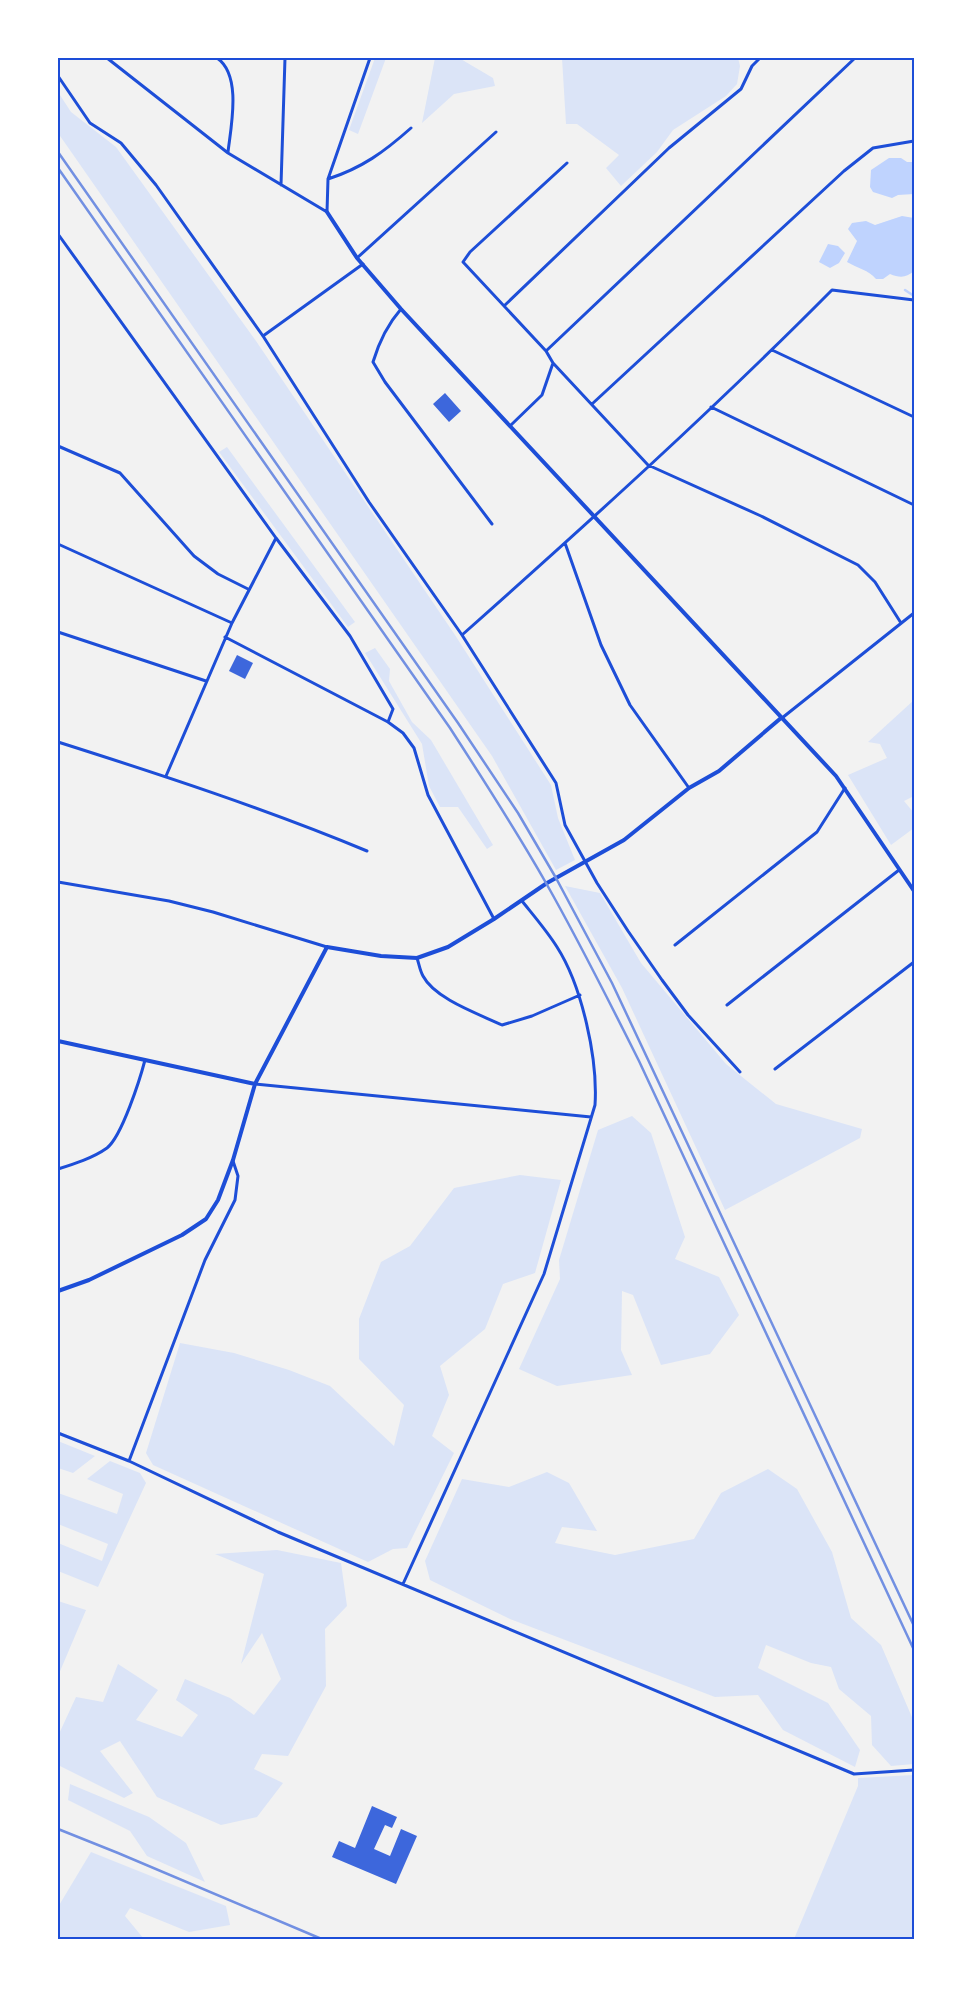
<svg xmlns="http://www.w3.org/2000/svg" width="972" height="1997" viewBox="0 0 972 1997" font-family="Commissioner,sans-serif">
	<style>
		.green { fill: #dbe4f7 }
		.water { fill: #bfd3fe }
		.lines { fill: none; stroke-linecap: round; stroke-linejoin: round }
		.stream { stroke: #bfd3fe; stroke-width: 2.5 }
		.building { fill: #3d67dc }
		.minor { stroke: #1d4ed8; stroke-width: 3 }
		.tertiary { stroke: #1d4ed8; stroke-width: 4 }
		.rail { stroke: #7290e2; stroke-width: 2.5 }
		.neatline { fill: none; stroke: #1d4ed8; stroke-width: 2 }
	</style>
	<rect width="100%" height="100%" fill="#f2f2f2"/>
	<!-- green -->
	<path class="green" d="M 375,58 L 386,58 L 358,134 L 349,130 Z
		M 435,58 L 459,58 L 493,78 L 495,86 L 454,94 L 422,123 Z
		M 562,58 L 738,58 L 740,66 L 737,84 L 726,96 L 673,130 L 657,152 L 621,186 L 606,168 L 619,155 L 577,124 L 566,124 Z
		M 58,92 L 71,112 L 116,147 L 256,341 L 455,635 L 551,785 L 558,818 L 575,860 L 556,870 L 492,756 L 58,133 Z
		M 227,447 L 355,622 L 348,627 L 219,452 Z
		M 375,648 L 390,669 L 389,681 L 412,722 L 431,740 L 493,845 L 487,849 L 458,807 L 440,807 L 429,786 L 422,744 L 365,653 Z
		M 914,700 L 914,796 L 904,801 L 914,813 L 914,828 L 891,845 L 848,775 L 887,758 L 880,744 L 868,742 Z
		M 565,886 L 600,893 L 641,963 L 726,1064 L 776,1104 L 862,1129 L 860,1138 L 725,1210 L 622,988 Z
		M 632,1116 L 651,1133 L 685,1237 L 675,1259 L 719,1277 L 739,1315 L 710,1354 L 661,1365 L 633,1295 L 622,1291 L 621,1350 L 632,1375 L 557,1386 L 519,1369 L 560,1279 L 559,1260 L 598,1130 Z
		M 520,1175 L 561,1180 L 535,1273 L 503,1284 L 485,1329 L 440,1366 L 449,1395 L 432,1436 L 454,1453 L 407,1548 L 393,1549 L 368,1562 L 153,1465 L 146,1453 L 180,1343 L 234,1353 L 289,1370 L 330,1386 L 394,1446 L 404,1405 L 359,1359 L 359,1319 L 381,1262 L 410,1246 L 454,1188 Z
		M 58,1441 L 95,1456 L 73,1473 L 58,1468 Z
		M 110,1461 L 140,1473 L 146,1483 L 98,1587 L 58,1571 L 58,1543 L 102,1561 L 108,1544 L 58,1524 L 58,1493 L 117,1514 L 123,1494 L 87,1479 Z
		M 768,1469 L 797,1489 L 832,1552 L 851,1618 L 881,1645 L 914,1722 L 914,1764 L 891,1766 L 872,1745 L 871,1716 L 839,1689 L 831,1667 L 811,1663 L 766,1645 L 758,1668 L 828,1703 L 860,1750 L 855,1767 L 783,1730 L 758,1695 L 715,1697 L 510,1619 L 430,1580 L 425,1561 L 462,1479 L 509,1487 L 547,1472 L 569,1483 L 597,1531 L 562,1527 L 555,1543 L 615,1555 L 694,1539 L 721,1493 Z
		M 277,1550 L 341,1563 L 347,1606 L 325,1629 L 326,1686 L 288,1756 L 262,1754 L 254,1769 L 283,1783 L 257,1817 L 221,1825 L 157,1797 L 120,1741 L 100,1751 L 133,1793 L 124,1798 L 58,1765 L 58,1736 L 76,1697 L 103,1702 L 118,1664 L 158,1690 L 136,1720 L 182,1737 L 198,1715 L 176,1700 L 185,1679 L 230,1698 L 254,1715 L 281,1679 L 262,1633 L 241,1664 L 264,1574 L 215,1554 Z
		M 58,1601 L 86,1610 L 58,1676 Z
		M 914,1775 L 914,1939 L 794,1939 L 858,1786 L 858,1778 Z
		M 70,1784 L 149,1817 L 186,1843 L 205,1882 L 147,1856 L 130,1831 L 68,1800 Z
		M 91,1852 L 226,1906 L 230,1925 L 189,1932 L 130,1908 L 125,1916 L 144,1939 L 58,1939 L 58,1907 Z"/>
	<!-- water -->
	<path class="water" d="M 889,158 L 901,158 L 907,162 L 914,162 L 914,194 L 898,195 L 892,198 L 873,192 L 870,187 L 871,170 Z
		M 902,216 L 914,218 L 914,271 C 906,278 900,278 890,274 L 883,279 L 876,279 C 869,270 857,268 847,262 L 857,241 L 848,229 L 852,223 L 866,221 L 875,225 Z
		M 828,244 L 838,246 L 845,253 L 839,263 L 830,268 L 819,262 Z"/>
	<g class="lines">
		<!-- stream -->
		<path class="stream" d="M 905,290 L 914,296"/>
	</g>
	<!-- building -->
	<path class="building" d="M 445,393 L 461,411 L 449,422 L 433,404 Z
		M 237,655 L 253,663 L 245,679 L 229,671 Z
		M 372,1806 L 397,1817 L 392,1828 L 385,1825 L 374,1849 L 390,1856 L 401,1829 L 417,1836 L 396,1884 L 332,1857 L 339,1841 L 355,1848 Z"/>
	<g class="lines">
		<!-- minor -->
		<path class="minor" d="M 107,58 L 228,153 L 327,212 L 328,179 L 370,58
			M 217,58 C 242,75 231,126 228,152
			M 58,76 L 90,123 L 121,143 L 156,185 L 263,336 L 369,502 L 462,635 L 556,783 L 565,825 L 597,883 L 628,931 L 662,980 L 688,1015 L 740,1072
			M 567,163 L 470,252 L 463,262 L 546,351 L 553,363 L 648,465 L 761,516 L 858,565 L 875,582 L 901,623
			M 328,179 C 362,168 384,152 411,128
			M 281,185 L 285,58
			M 58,234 L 276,538 L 350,636 L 393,709 L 388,722
			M 357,258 L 496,132
			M 504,306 L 669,148 L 741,89 L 752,66 L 760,58
			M 401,309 C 387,325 379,342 373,362 L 385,382 L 492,524
			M 263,336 L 363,264
			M 772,350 L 914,417
			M 546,351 L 855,58
			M 592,404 L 844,171 L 873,148 L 914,141
			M 711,407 L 914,505
			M 511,425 L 542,395 L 553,363
			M 58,446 L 120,473 L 194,556 L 218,574 L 248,589
			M 565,543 L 601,645 L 630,705 L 689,788
			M 58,544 L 232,623
			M 58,632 L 206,681
			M 462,635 C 588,523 713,410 832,290 L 914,300
			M 225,637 L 388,722 L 403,733 L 414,748 L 428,795 L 494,919
			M 782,718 L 914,613
			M 58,742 C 162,775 266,809 367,851
			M 166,776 L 232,623 L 276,538
			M 58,882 L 169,901 L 213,912 L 327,947
			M 675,945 L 817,832 L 845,788
			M 417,958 C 419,964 420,971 423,976 C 435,999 479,1014 502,1025 L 532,1016 L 580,995
			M 727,1005 L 899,870
			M 775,1069 L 914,962
			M 255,1084 L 591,1117
			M 58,1169 C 74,1164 93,1158 107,1148 C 122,1136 140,1079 145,1060
			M 58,1433 L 129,1461 L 278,1532 L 854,1774 L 914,1770
			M 129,1461 L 205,1260 L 235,1200 L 238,1176 L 233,1161
			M 403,1584 L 544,1274 L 595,1105 C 598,1059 582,986 557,947 C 547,931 534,916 522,901"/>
		<!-- tertiary -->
		<path class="tertiary" d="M 327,212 L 357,258 L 401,309 L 836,776 L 914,891
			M 58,1041 L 255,1084
			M 58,1291 L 89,1280 L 182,1235 L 206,1219 L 218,1200 L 233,1160 L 255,1084 L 327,947 L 381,956 L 417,958 L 448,947 L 494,919 L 547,883 L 624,840 L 689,788 L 719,771 L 781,718"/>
		<!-- rail -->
		<path class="rail" d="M 58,152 L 458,723 L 518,813 L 556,878 L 612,983 L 914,1626
			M 58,168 L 450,728 C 483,779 516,830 546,883 C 579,941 609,1001 639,1061 L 914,1650
			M 58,1829 L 118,1853 L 324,1940"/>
	</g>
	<!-- border -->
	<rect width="972" height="1997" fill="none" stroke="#ffffff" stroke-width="118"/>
	<rect x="59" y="59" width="854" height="1879" class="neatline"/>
</svg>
